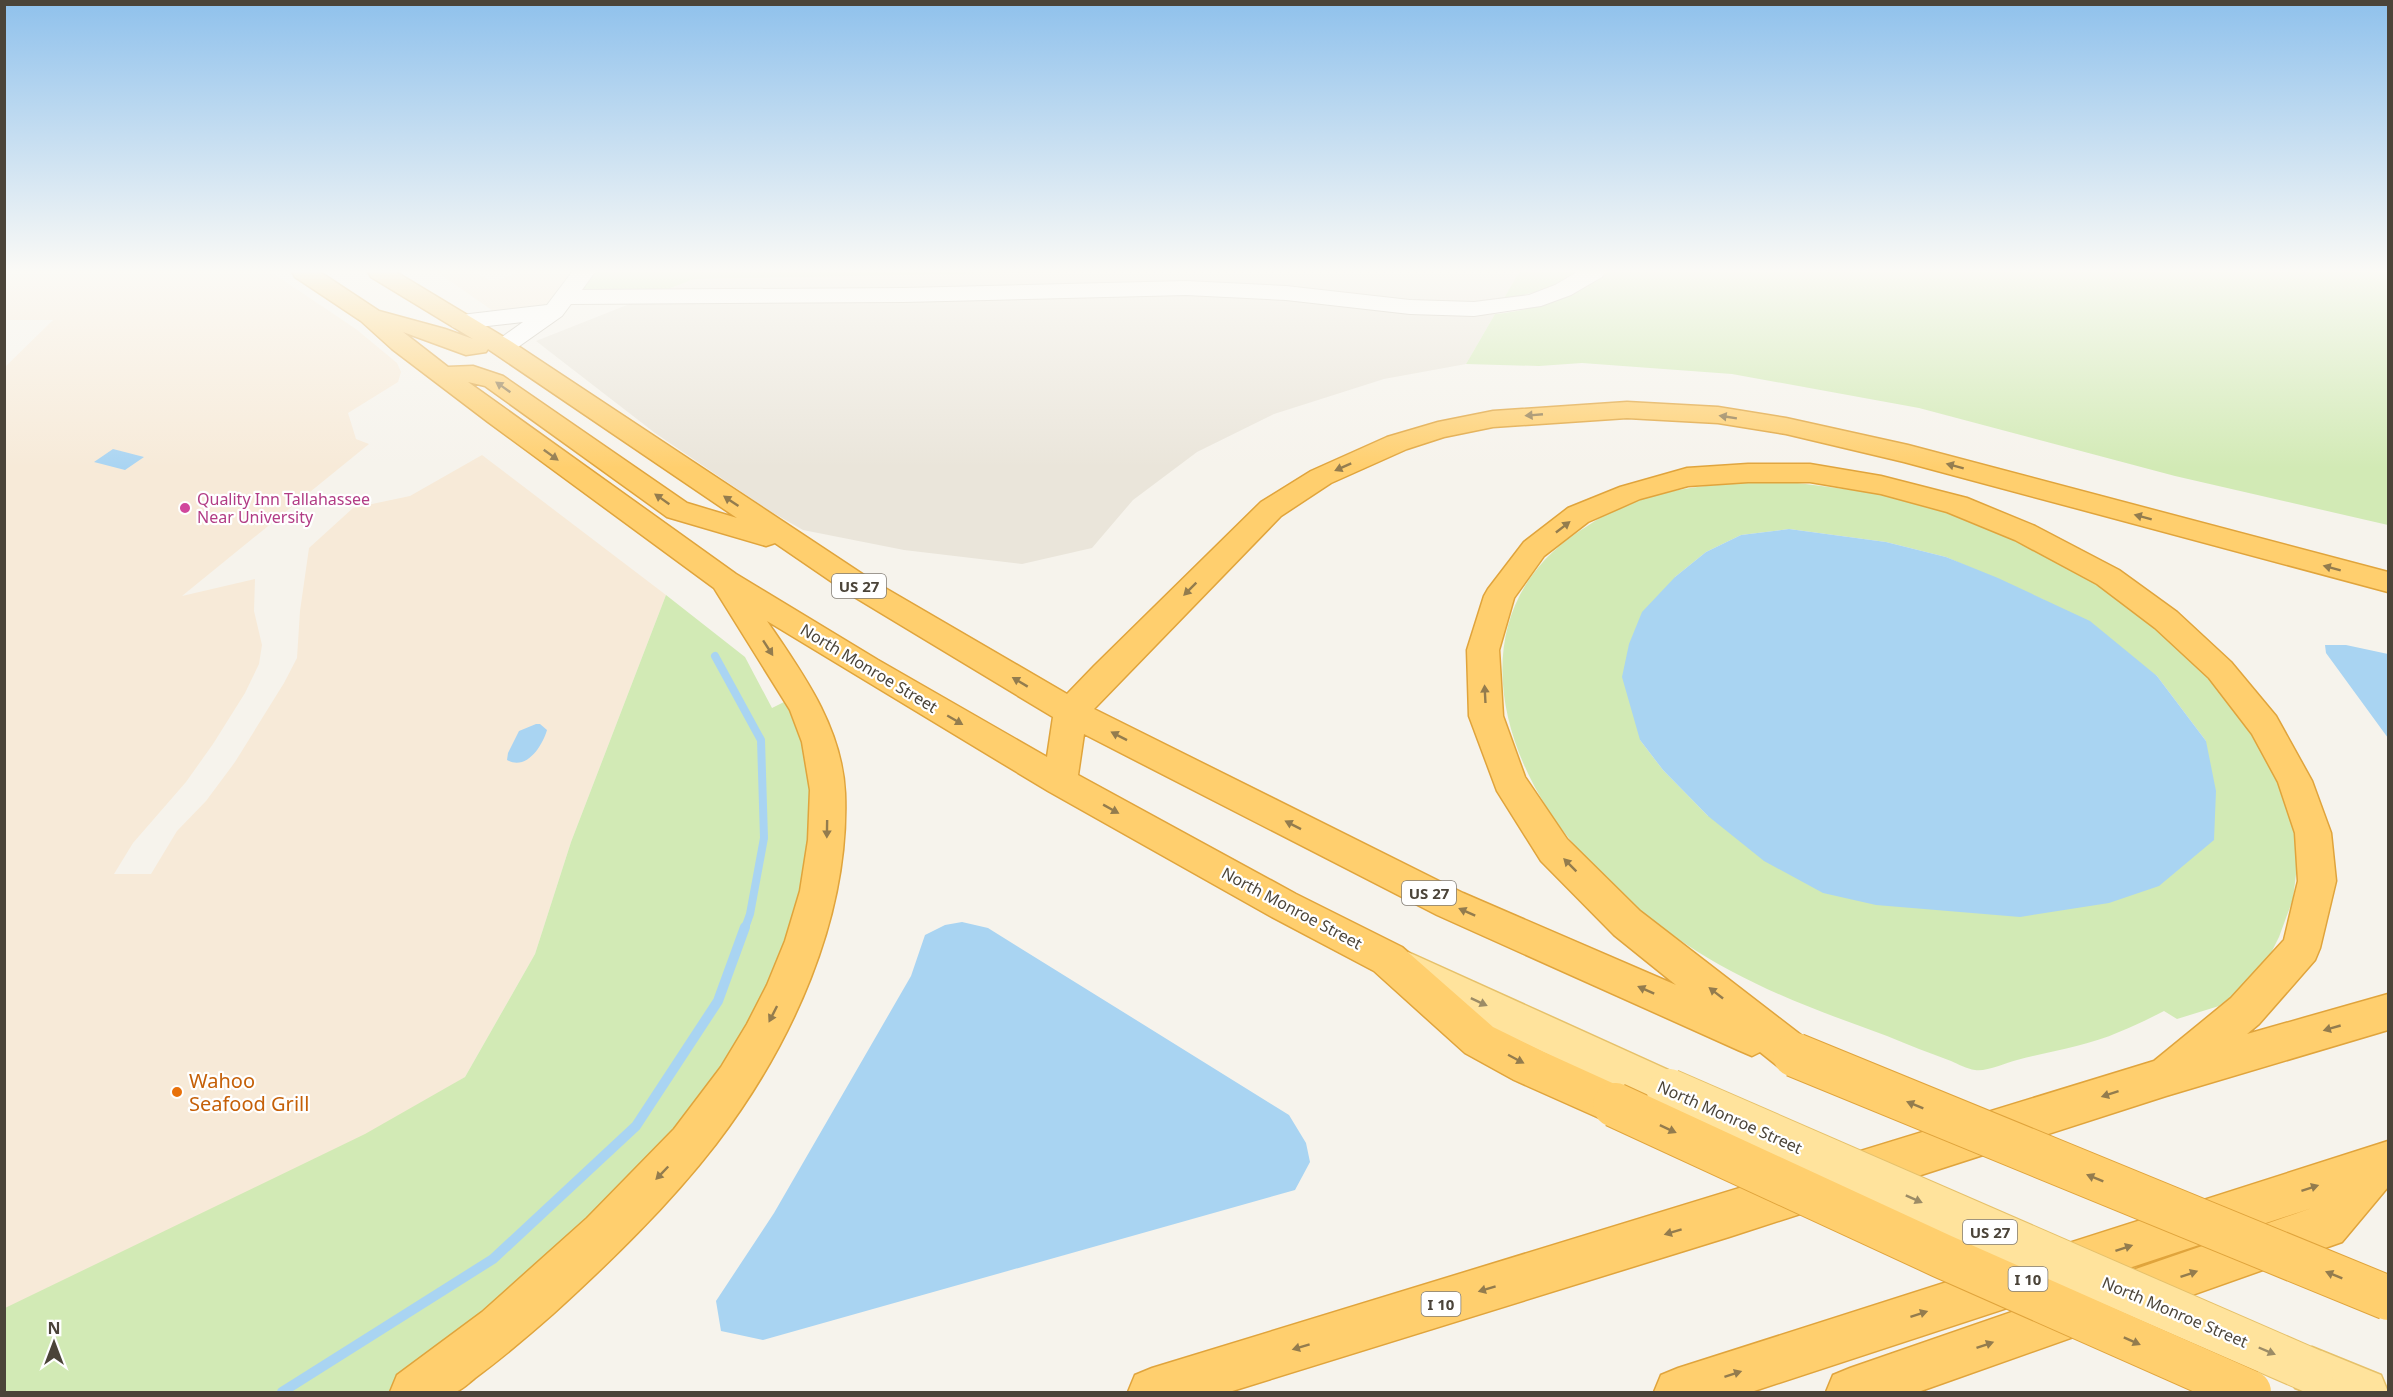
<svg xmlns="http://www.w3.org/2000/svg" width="2393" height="1397" viewBox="0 0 2393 1397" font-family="'Noto Sans',sans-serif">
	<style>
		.residential { fill: #eae5da }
		.commercial { fill: #f7ead8 }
		.green { fill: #d2eab5; fill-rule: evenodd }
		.water { fill: #a9d4f2 }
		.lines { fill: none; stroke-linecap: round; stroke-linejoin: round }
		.stream-far1 { stroke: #a9d4f2; stroke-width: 8 }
		.stream { stroke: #a9d4f2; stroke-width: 10 }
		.minor-casing { stroke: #c2bbae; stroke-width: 2 }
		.major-casing { stroke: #e6c16a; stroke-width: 3 }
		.highway-casing { stroke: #e0a43c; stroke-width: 3 }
		.minor { fill: #fff; fill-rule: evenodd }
		.major { fill: #ffe39c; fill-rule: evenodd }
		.highway { fill: #ffcf6e; fill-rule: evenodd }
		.major-bridge-casing { stroke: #e6c16a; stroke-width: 46; stroke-linecap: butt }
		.highway-bridge-casing { stroke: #e0a43c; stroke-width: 46; stroke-linecap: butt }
		.major-bridge { stroke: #ffe39c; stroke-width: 44 }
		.highway-bridge { stroke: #ffcf6e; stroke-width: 44 }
		.oneway { fill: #937c4e }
		.oneway2 { fill: #9c8c66 }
		.hotel-dot { fill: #d1479c; stroke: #fff; stroke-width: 2 }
		.food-dot { fill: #e8710a; stroke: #fff; stroke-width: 2 }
		.labels { text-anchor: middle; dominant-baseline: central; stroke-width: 4.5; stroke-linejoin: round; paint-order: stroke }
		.shield { fill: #fff; stroke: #817c74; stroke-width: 1.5 }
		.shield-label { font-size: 15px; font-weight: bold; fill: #4b4439 }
		.hotel-label { font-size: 16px; fill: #b23c85; stroke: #fff; text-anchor: start }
		.street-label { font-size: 16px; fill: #4b4439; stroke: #fff }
		.near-food-label { font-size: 20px; fill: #c56008; stroke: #fff; text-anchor: start }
	</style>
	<rect width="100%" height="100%" fill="#f6f3ec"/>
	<!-- residential -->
	<path class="residential" d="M 1078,272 L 1519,272 L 1503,300 L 1472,303 L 1410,301 L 1287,287 L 663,291 L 694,279 Z
		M 1186,294 L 1285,299 L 1410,313 L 1448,315 L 1495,314 L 1466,364 L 1384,379 L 1274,414 L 1197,452 L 1133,500 L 1092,548 L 1022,564 L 904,550 L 803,530 L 768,510 L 655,433 L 536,341 L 632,303 Z"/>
	<!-- commercial -->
	<path class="commercial" d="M 4,272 L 271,272 L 356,329 L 397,363 L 401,372 L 398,382 L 348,413 L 356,439 L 369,444 L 182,596 L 255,579 L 254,611 L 262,645 L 259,664 L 245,693 L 213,744 L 186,782 L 133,843 L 114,874 L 151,874 L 177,831 L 206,801 L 235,762 L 284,683 L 297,658 L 300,611 L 309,548 L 353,508 L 410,496 L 482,455 L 666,595 L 571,842 L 535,954 L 465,1077 L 5,1368 L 4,368 L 53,320 L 5,320 Z
		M 437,272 L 475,272 L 489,280 L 499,280 L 517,272 L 574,272 L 549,306 L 496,313 Z"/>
	<!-- green -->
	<path class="green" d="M 593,272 L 1078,272 L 694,279 L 663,291 L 581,291 Z
		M 1519,272 L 1580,272 L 1543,290 L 1503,300 Z
		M 1608,272 L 2388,272 L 2388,525 L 2175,476 L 1919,408 L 1732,374 L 1582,363 L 1539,366 L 1466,364 L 1495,314 C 1536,310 1574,296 1608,272 Z
		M 1790,482 L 1883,494 L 1942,509 L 1978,521 L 2087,574 L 2172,636 L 2245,718 L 2287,800 L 2294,832 L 2297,866 L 2293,899 L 2279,937 L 2265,965 L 2247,984 L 2219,1006 L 2177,1019 L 2164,1011 C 2150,1018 2135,1026 2119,1032 C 2088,1046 2050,1051 2017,1060 C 2005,1063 1986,1072 1975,1070 C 1967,1069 1958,1064 1951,1061 C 1930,1053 1908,1045 1887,1036 C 1835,1017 1781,998 1731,971 C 1672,940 1620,897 1576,847 C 1498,756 1460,614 1575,534 C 1589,525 1603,515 1618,508 C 1672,485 1732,482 1790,482 ZM 1789,529 L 1886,542 L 1946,557 L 2044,600 L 2157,676 L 2206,741 L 1708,816 L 1663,770 L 1640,740 L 1675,577 L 1706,552 L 1741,535 Z
		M 666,595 L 745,657 L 772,708 L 790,699 L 812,761 L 816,831 L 781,973 L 690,1124 L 407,1382 L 390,1392 L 5,1392 L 5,1308 L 365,1134 L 465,1077 L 535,954 L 571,842 Z"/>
	<!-- water -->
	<path class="water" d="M 113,449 L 144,457 L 125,470 L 94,462 Z
		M 1789,529 L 1886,542 L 1946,557 L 1998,578 L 2090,621 L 2157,676 L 2206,741 L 2216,791 L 2214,840 L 2159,886 L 2109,903 L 2020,917 L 1876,905 L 1823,893 L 1764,861 L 1708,816 L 1663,770 L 1640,740 L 1622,677 L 1629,644 L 1642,612 L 1675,577 L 1706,552 L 1741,535 Z
		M 2325,645 L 2346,645 L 2388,654 L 2388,738 L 2326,653 Z
		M 536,724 L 540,724 L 547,730 C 542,747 526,771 507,760 L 508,753 L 519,731 Z
		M 962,922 L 988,928 L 1289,1115 L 1306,1143 L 1310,1162 L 1295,1190 L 763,1340 L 721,1331 L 716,1301 L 774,1213 L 911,976 L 925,935 L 945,925 Z"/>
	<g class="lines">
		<!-- stream-far1 -->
		<path class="stream-far1" d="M 715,656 L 761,740 L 764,838 L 750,914 L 745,928"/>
		<!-- stream -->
		<path class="stream" d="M 282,1392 L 493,1259 L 636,1126 L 718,1001 L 745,927"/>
		<!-- minor casing -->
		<g class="minor-casing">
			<path id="minor" d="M 572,272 L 595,272 L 582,290 L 904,288 L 1186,281 L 1286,286 L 1410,300 L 1474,302 L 1529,295 L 1555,285 L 1577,272 L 1605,272 L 1602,277 L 1571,295 L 1541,306 L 1474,316 L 1410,314 L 1286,300 L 1186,295 L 904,302 L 571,304 L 562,316 L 511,352 L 503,354 L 495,352 L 491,347 L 495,342 L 523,322 L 461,329 L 453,327 L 449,322 L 453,317 L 461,315 L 547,305 Z"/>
		</g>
		<!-- major casing -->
		<g class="major-casing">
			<path id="major" d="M 1408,952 L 1684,1077 L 1690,1091 L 1684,1105 L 1669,1111 L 1654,1105 L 1394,981 L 1388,969 L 1394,957 Z
				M 2312,1347 L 2381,1375 L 2388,1392 L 2306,1392 L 2295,1388 L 2288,1371 L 2295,1354 Z"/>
		</g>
		<!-- highway casing -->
		<g class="highway-casing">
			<path id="highway" d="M 292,272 L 320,272 L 379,311 L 445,329 L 473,339 L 371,277 L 368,272 L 396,272 L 512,342 L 873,581 L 1067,694 L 1094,666 L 1261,502 L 1311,471 L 1387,437 L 1438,422 L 1493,411 L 1627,402 L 1718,407 L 1786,418 L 1908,445 L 2388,572 L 2388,592 L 1904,462 L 1786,434 L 1718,423 L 1627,418 L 1493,427 L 1444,437 L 1407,449 L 1331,483 L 1281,516 L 1094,709 L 1463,893 L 1676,985 L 1614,935 L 1541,861 L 1497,791 L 1469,716 L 1467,650 L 1484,596 L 1488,589 L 1524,542 L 1568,508 L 1620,487 L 1687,468 L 1748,464 L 1810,464 L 1881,476 L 1967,498 L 2035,526 L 2119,570 L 2177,612 L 2231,662 L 2276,716 L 2312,781 L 2331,833 L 2336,881 L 2320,948 L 2315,960 L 2259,1024 L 2247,1034 L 2388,994 L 2388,1030 L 2166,1096 L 1729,1237 L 1229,1392 L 1128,1392 L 1135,1375 L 1152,1368 L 2154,1061 L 2231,998 L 2284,940 L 2298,881 L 2295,833 L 2278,782 L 2252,734 L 2209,678 L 2155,628 L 2097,584 L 2015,540 L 1947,512 L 1881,494 L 1810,482 L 1748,482 L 1688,486 L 1640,499 L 1588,522 L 1544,556 L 1514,598 L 1499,650 L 1503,716 L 1525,777 L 1567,839 L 1640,911 L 1810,1042 L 1816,1055 L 1810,1068 L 1795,1074 L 1780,1068 L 1760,1052 L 1752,1056 L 1738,1050 L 1437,915 L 1084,734 L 1078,775 L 1296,894 L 1402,947 L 1493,1027 L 1544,1052 L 1630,1091 L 1636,1105 L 1630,1119 L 1615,1125 L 1514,1080 L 1465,1053 L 1374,971 L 1270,916 L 1048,791 L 767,621 C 803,674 842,727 845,793 C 850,918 791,1046 716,1144 C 668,1206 610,1262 553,1314 C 528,1336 502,1358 475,1378 C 470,1382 462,1390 455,1392 C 445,1396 403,1392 390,1392 L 397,1375 L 482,1312 L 587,1218 L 674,1129 L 721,1067 L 747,1024 L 767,985 L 785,941 L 800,891 L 808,840 L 810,790 L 802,742 L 790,710 L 714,588 L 488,422 L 392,349 L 361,321 L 295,277 ZM 403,332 L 466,355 L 486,352 L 488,349 L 737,518 L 687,503 L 503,376 L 473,366 L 448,367 ZM 468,382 L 485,386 L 667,517 L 766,546 L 775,543 L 851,595 L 1053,717 L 1047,757 L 878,660 L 736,574 Z
				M 2388,1141 L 2388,1187 L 2342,1242 L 1918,1392 L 1826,1392 L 1833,1375 L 1850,1368 L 2312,1208 L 1751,1392 L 1654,1392 L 1661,1375 L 1678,1368 Z"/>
		</g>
		<!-- minor -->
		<use href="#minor" class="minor"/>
		<!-- major -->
		<use href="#major" class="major"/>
		<!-- highway -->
		<use href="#highway" class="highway"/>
		<!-- major-bridge casing -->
		<g class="major-bridge-casing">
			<path id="major-bridge" d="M 1669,1091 L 2312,1371"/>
		</g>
		<!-- highway-bridge casing -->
		<g class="highway-bridge-casing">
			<path id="highway-bridge" d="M 1795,1055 L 2388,1298
				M 1615,1105 L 1942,1256 L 2249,1392"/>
		</g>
		<!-- major-bridge -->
		<use href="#major-bridge" class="major-bridge"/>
		<!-- highway-bridge -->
		<use href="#highway-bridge" class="highway-bridge"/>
	</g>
	<!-- one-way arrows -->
	<defs><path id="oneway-solid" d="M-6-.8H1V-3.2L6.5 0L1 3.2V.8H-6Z" transform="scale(1.5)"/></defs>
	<g class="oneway">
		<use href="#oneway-solid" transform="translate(503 387) rotate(-145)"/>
		<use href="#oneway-solid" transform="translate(1534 415) rotate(175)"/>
		<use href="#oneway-solid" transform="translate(1728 417) rotate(-171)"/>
		<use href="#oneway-solid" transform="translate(551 455) rotate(36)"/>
		<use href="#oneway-solid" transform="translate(1955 466) rotate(-165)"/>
		<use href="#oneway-solid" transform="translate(1343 467) rotate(156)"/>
		<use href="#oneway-solid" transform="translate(662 499) rotate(-145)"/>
		<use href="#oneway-solid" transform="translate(731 501) rotate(-146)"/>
		<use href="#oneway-solid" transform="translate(2143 517) rotate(-165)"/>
		<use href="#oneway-solid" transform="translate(1563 527) rotate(-38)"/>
		<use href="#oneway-solid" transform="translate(2332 568) rotate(-165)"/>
		<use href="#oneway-solid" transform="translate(1190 589) rotate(135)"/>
		<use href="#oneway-solid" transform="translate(768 648) rotate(57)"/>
		<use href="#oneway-solid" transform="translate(1020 682) rotate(-149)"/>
		<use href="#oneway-solid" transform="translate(1485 694) rotate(-93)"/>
		<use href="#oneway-solid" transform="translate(955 720) rotate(30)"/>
		<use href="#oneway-solid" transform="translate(1119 736) rotate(-153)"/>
		<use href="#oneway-solid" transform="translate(1111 809) rotate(29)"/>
		<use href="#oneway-solid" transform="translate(1293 825) rotate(-153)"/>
		<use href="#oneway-solid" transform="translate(827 829) rotate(91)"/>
		<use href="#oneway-solid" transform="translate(1570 865) rotate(-135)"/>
		<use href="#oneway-solid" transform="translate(1467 912) rotate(-156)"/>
		<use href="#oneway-solid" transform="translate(1646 990) rotate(-156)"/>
		<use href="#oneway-solid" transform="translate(1716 993) rotate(-142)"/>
		<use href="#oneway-solid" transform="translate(773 1014) rotate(117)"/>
		<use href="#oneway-solid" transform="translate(2332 1028) rotate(164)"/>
		<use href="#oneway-solid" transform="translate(1516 1059) rotate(28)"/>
		<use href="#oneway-solid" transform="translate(2110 1094) rotate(162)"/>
		<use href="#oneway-solid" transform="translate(1915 1105) rotate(-158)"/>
		<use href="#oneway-solid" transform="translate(1668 1129) rotate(25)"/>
		<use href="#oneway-solid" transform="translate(662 1173) rotate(134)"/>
		<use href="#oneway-solid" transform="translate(2095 1178) rotate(-158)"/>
		<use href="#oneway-solid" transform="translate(2310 1188) rotate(-18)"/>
		<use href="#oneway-solid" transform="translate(1673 1232) rotate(163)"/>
		<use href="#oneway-solid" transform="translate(2124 1248) rotate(-18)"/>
		<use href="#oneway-solid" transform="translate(2189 1274) rotate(-19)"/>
		<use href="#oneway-solid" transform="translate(2334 1275) rotate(-158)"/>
		<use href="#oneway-solid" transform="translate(1487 1289) rotate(163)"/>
		<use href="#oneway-solid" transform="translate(1919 1314) rotate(-18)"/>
		<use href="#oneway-solid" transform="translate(2132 1341) rotate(24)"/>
		<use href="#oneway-solid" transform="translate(1985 1345) rotate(-19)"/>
		<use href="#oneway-solid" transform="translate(1301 1347) rotate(163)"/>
		<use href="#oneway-solid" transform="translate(1733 1374) rotate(-18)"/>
	</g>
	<g class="oneway2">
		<use href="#oneway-solid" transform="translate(1479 1002) rotate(25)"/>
		<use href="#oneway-solid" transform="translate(1914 1199) rotate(24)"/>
		<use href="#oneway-solid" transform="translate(2267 1351) rotate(23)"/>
	</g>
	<!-- sky -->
	<linearGradient id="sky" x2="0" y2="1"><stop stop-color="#8fc1ec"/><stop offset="0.58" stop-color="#fbfaf6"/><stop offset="1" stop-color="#fbfaf6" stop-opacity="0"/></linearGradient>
	<rect width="2393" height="468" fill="url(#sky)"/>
	<!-- markers -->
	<circle class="hotel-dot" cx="185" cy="508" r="6"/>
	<circle class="food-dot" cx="177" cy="1092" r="6"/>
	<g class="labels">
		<!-- shield labels -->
		<g class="shield">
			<rect x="832" y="574" width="54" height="24" rx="4.5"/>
			<rect x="1402" y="881" width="54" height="24" rx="4.5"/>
			<rect x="1963" y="1220" width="54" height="24" rx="4.5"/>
			<rect x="2008.5" y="1267" width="39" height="24" rx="4.5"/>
			<rect x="1421.5" y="1292" width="39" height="24" rx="4.5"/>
		</g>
		<g class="shield-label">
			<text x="859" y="586">US 27</text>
			<text x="1429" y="893">US 27</text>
			<text x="1990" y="1232">US 27</text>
			<text x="2028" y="1279">I 10</text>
			<text x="1441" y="1304">I 10</text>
		</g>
		<!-- hotel labels -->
		<g class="hotel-label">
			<text x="197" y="499">Quality Inn Tallahassee<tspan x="197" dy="18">Near University</tspan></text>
		</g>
		<!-- street labels -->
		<g class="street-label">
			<text transform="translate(869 668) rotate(31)">North Monroe Street</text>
			<text transform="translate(1292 908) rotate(28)">North Monroe Street</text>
			<text transform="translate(1730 1117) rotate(24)">North Monroe Street</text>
			<text transform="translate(2175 1312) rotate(23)">North Monroe Street</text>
		</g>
		<!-- near-food labels -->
		<g class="near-food-label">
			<text x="189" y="1080">Wahoo<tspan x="189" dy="23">Seafood Grill</tspan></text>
		</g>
	</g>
	<!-- border -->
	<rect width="2393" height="1397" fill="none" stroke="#4b4439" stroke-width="12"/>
	<!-- north arrow -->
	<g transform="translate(54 1343)" stroke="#ffffff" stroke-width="4.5" paint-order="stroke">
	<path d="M0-4.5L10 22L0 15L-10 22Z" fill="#4b4439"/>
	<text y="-9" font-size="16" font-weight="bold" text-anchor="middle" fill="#4b4439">N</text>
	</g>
</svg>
